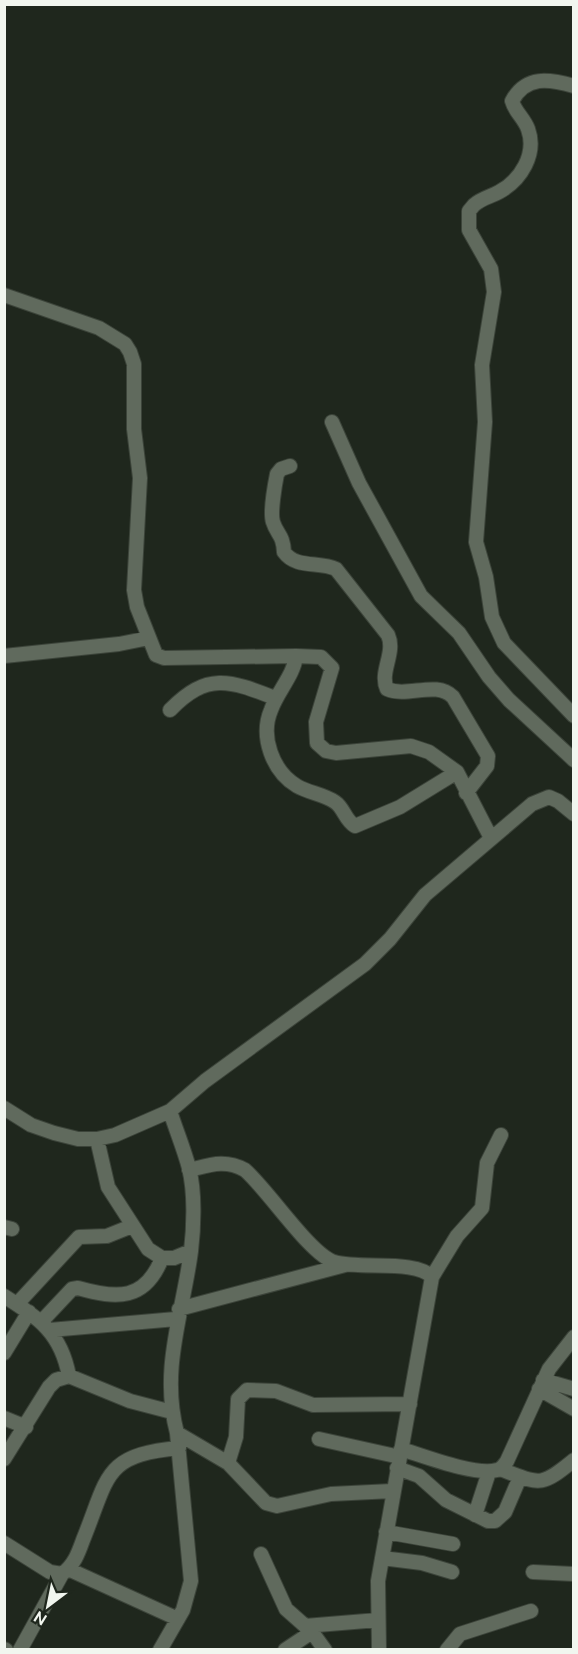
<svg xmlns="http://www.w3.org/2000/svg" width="578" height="1654" viewBox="0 0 578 1654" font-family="Ubuntu,sans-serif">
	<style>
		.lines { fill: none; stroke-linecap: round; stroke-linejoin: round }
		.minor-casing { stroke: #3c443a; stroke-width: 16 }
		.minor { stroke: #606a5d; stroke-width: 14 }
	</style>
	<rect width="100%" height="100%" fill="#1f271d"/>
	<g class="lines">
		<!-- minor casing -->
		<g class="minor-casing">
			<path id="minor" d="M 574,86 C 549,79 526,75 512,101 C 515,112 524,118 528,129 C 537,154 521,180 499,192 C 490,197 482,198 474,205 L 469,211 L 469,230 L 491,269 L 494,292 L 482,365 L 485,422 L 476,542 L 486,577 L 492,617 L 504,643 L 574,716
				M 4,295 L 99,328 L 125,344 L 130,352 L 134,364 L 134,429 L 140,478 L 134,590 L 137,607 L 156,655 L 164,658 L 296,656 C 294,675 277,692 271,710 C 260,736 272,771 297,786 C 309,793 323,794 335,802 C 344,808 345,820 355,826 L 400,807 L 457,772
				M 332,422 L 359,483 L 421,596 L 459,633 L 489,677 L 509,700 L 574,760
				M 290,466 L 281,469 L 277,474 C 275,484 270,513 273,522 C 277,535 283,534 284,552 C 296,569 319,561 336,569 L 388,635 C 396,653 379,672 387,689 C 408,698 436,680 453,697 L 488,756 L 487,766 L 466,793
				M 4,656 L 119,644 L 149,638
				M 296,656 L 321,657 L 332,668 L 316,722 L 317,743 L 326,751 L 336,753 L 411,746 L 429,752 L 457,772 L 491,838
				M 170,710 C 207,672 229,680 275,698
				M 4,1108 L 31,1125 L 54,1133 L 78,1139 L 97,1139 L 115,1135 L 170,1111 L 205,1081 L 365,964 L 390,939 L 425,895 L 532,804 L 549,797 L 558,801 L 574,814
				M 97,1139 L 108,1187 L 148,1249 L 162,1258 L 174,1258 L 191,1251
				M 189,1170 C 210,1165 225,1159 245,1170 C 269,1191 309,1253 334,1262 C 360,1270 416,1259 432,1277 L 378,1581 L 379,1650
				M 4,1227 L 12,1229
				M 432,1277 L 457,1236 L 482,1208 L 487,1163 L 501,1135
				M 4,1296 C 40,1319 61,1333 69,1376
				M 17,1304 L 79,1237 L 107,1236 L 132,1226
				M 179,1309 L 345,1265
				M 41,1322 L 72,1289 L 78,1288 C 117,1299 145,1301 162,1258
				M 50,1330 L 176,1319
				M 4,1353 L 29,1312
				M 543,1380 L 574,1389
				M 539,1389 L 574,1409
				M 4,1418 L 26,1427
				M 177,1433 L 228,1463 L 266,1503 L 277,1506 L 331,1494 L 392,1491
				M 319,1439 L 400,1457
				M 401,1449 C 424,1456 475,1476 497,1470 C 502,1469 504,1465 507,1461 L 549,1369 L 574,1337
				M 4,1459 L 49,1387 L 56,1380 L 69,1376 L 130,1401 L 172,1412
				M 228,1463 L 236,1437 L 238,1399 L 247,1390 L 276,1391 L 313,1405 L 410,1404
				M 397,1468 L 419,1476 L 446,1500 L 488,1521 L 495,1521 L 505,1512 L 520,1477
				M 500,1469 C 540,1484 540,1488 574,1460
				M 475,1515 L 489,1472
				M 386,1532 L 453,1544
				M 4,1543 L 50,1572 L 62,1574 C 74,1565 78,1554 83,1540 C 109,1476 103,1455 179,1448
				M 261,1554 L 286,1609 L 312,1632 L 325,1650
				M 382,1558 L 422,1563 L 452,1572
				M 68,1569 L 178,1619
				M 533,1572 L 574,1574
				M 305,1626 L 378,1620
				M 4,1649 L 6,1650
				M 20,1650 L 62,1574
				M 160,1650 L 183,1610 L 191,1581 L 177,1433 C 160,1369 183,1313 191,1251 C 194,1226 195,1192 189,1168 C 184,1149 176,1130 170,1111
				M 285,1650 L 312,1632
				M 447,1650 L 460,1634 L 531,1611"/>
		</g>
		<!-- minor -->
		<use href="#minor" class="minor"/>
	</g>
	<!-- border -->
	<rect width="578" height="1654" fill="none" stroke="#f1f6ef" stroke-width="12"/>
	<!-- north arrow -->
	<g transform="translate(48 1606) rotate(212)" stroke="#1f271d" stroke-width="4.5" paint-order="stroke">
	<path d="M0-4.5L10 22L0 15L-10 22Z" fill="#f1f6ef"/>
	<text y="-9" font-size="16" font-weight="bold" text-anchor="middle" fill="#f1f6ef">N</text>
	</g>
</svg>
